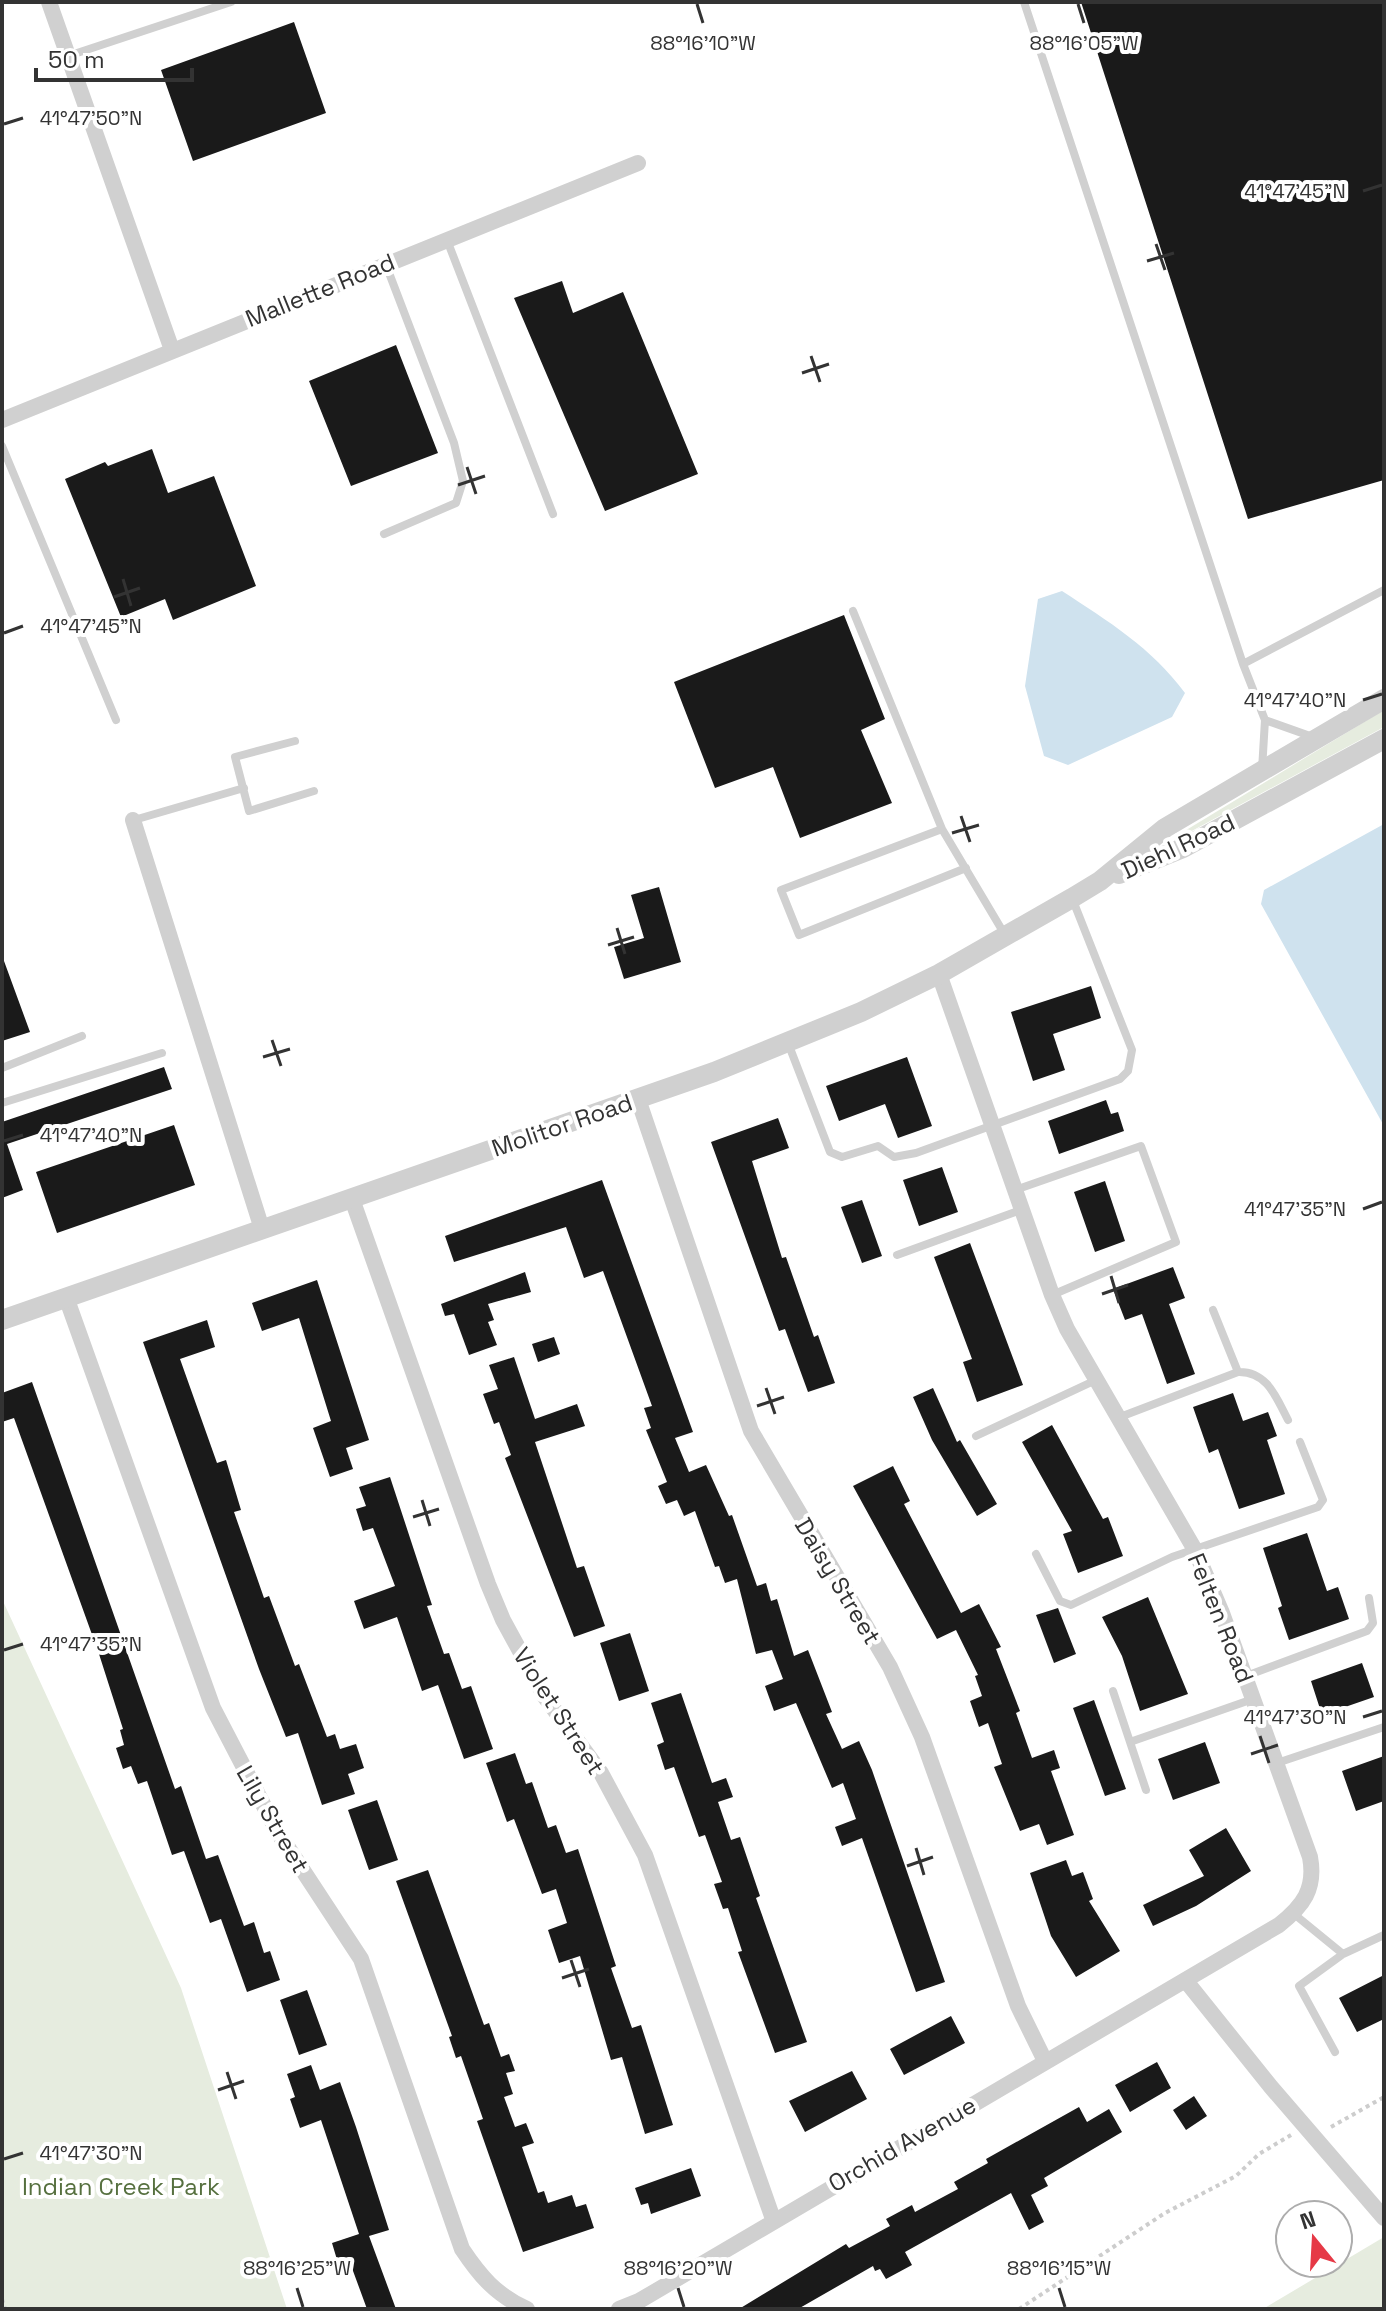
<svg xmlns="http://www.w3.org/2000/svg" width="1386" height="2311" viewBox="0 0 1386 2311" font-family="'Space Grotesk',sans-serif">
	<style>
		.green { fill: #e6ecdf }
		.water { fill: #cfe2ee }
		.building { fill: #1a1a1a }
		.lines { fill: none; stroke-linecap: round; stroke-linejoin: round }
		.path { stroke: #cdcdcd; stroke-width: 4; stroke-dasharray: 4 4; stroke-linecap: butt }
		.service { stroke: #d0d0d0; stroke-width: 8 }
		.minor { stroke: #d0d0d0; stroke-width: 16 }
		.tertiary { stroke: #d0d0d0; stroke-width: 20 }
		.ticks { fill: none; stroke: #333; stroke-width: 3 }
		.labels { text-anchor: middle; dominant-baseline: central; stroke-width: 8; stroke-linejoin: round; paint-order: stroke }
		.street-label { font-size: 24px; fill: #333; stroke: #fff }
		.park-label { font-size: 24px; fill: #56703f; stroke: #fff }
		.ticks-label { font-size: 20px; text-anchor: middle; fill: #333; stroke: #fff; stroke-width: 8; stroke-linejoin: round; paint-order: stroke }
	</style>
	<rect width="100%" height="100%" fill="#fff"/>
	<!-- green -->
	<path class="green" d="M 1384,710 L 1384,727 L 1177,839 L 1178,835 Z
		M 2,1599 L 181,1988 L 287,2309 L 2,2309 Z
		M 1384,2237 L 1384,2309 L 1263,2309 L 1268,2306 Z"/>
	<!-- water -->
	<path class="water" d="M 1062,591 C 1108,621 1152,648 1185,693 L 1172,717 L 1068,765 L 1044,756 L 1025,686 L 1038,599 Z
		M 1384,824 L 1384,1126 L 1261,904 L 1264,890 Z"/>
	<!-- building -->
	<path class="building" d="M 1081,2 L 1384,2 L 1384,480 L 1248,519 Z
		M 294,22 L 326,113 L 193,161 L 161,70 Z
		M 562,281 L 573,313 L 623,292 L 698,474 L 605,511 L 514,298 Z
		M 396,345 L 438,453 L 351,486 L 309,381 Z
		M 152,449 L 168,493 L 214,476 L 256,586 L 173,620 L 165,599 L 121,617 L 65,479 L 105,462 L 108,466 Z
		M 844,615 L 885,719 L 861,730 L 892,803 L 800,838 L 773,767 L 715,788 L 674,682 Z
		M 659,887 L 681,962 L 624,979 L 614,947 L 644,938 L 631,895 Z
		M 4,961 L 30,1032 L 2,1041 L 2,962 Z
		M 1091,986 L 1101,1018 L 1053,1034 L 1065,1070 L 1033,1081 L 1011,1012 Z
		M 907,1057 L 932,1126 L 898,1138 L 885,1104 L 839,1121 L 826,1086 Z
		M 164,1067 L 172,1089 L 7,1144 L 23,1190 L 2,1198 L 2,1122 Z
		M 1106,1100 L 1111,1114 L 1118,1112 L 1124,1131 L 1059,1154 L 1048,1121 Z
		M 778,1118 L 789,1148 L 752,1161 L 782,1258 L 786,1257 L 814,1337 L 818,1335 L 835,1383 L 808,1392 L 785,1329 L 779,1331 L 711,1142 Z
		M 174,1125 L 195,1185 L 57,1233 L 36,1172 Z
		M 942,1167 L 958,1212 L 919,1226 L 903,1180 Z
		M 602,1180 L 693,1432 L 675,1438 L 689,1472 L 706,1465 L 729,1516 L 732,1515 L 757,1586 L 766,1583 L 771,1601 L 777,1599 L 794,1656 L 808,1650 L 832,1712 L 826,1714 L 842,1749 L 859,1741 L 872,1770 L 945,1982 L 916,1992 L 862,1838 L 842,1846 L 835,1827 L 856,1819 L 843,1783 L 832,1788 L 796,1703 L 774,1711 L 765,1686 L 783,1679 L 772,1650 L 756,1654 L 737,1579 L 725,1583 L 719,1566 L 715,1567 L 695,1511 L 684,1516 L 677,1500 L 666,1504 L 658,1486 L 667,1482 L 646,1430 L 651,1428 L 644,1408 L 652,1406 L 603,1271 L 584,1278 L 566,1227 L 454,1262 L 445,1236 Z
		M 1105,1181 L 1125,1241 L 1095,1252 L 1074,1192 Z
		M 862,1200 L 882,1256 L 862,1263 L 841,1207 Z
		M 970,1243 L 1023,1385 L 977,1402 L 963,1362 L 972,1359 L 934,1257 Z
		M 1173,1267 L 1185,1298 L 1169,1304 L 1195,1374 L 1167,1384 L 1142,1314 L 1125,1320 L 1113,1289 Z
		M 525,1272 L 531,1292 L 488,1304 L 494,1320 L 488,1322 L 497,1345 L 469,1355 L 454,1314 L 445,1316 L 441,1304 Z
		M 317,1280 L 369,1440 L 346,1448 L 353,1469 L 330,1477 L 313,1428 L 331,1421 L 299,1318 L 262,1331 L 252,1303 Z
		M 207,1320 L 215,1347 L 180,1359 L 217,1463 L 226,1460 L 241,1510 L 234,1512 L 264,1598 L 269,1596 L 295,1666 L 299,1664 L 327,1737 L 335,1734 L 340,1749 L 356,1744 L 364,1768 L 348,1774 L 355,1794 L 322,1805 L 298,1733 L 286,1737 L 259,1669 L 143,1342 Z
		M 554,1337 L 560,1354 L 538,1362 L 532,1344 Z
		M 514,1357 L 535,1419 L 577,1404 L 585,1426 L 535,1442 L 577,1568 L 584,1566 L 605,1626 L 574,1637 L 505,1458 L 511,1455 L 499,1422 L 494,1424 L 483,1394 L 498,1389 L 489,1365 Z
		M 32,1382 L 175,1789 L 181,1786 L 206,1859 L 218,1855 L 244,1926 L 254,1922 L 264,1953 L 270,1951 L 280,1980 L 247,1992 L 221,1919 L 210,1923 L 184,1851 L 172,1855 L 147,1781 L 138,1784 L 131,1766 L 123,1769 L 116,1748 L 124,1745 L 120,1730 L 123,1729 L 99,1654 L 14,1418 L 2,1422 L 2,1393 Z
		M 933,1388 L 957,1442 L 960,1440 L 997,1504 L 977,1516 L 932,1440 L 913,1397 Z
		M 1233,1393 L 1243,1421 L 1268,1412 L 1277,1436 L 1267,1440 L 1285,1494 L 1239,1509 L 1218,1449 L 1209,1453 L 1193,1407 Z
		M 1052,1425 L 1103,1519 L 1108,1517 L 1123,1556 L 1078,1573 L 1063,1534 L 1072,1531 L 1022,1442 Z
		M 893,1466 L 910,1501 L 904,1504 L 961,1613 L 979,1604 L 1001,1647 L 996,1649 L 1020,1711 L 1016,1713 L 1032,1758 L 1054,1750 L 1060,1768 L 1051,1771 L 1074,1835 L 1047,1845 L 1039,1824 L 1020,1831 L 994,1767 L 1002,1764 L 988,1723 L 979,1727 L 970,1701 L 982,1696 L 975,1676 L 978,1675 L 956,1630 L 937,1639 L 853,1486 Z
		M 390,1477 L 432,1605 L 427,1606 L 444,1654 L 449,1653 L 462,1689 L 471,1686 L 493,1749 L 464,1759 L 438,1685 L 422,1691 L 397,1617 L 364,1629 L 354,1601 L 395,1586 L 373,1528 L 363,1531 L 356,1509 L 366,1506 L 359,1487 Z
		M 1307,1533 L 1327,1591 L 1338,1587 L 1349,1619 L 1289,1640 L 1278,1608 L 1282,1606 L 1263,1548 Z
		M 1148,1597 L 1188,1694 L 1140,1711 L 1122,1656 L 1102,1617 Z
		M 1058,1608 L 1076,1654 L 1054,1663 L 1036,1615 Z
		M 630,1633 L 649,1691 L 619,1701 L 600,1643 Z
		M 1362,1663 L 1374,1697 L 1322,1715 L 1311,1681 Z
		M 681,1693 L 712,1783 L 726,1778 L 733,1797 L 718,1802 L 731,1840 L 740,1837 L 760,1896 L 756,1898 L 807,2042 L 775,2053 L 738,1952 L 742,1951 L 728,1908 L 723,1909 L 714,1884 L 722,1882 L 705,1835 L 699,1837 L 674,1767 L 665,1770 L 657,1745 L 664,1742 L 651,1703 Z
		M 1094,1700 L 1126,1789 L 1105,1796 L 1073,1708 Z
		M 1205,1742 L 1220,1783 L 1173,1800 L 1158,1759 Z
		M 515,1753 L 526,1784 L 532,1782 L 548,1828 L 556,1825 L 566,1853 L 578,1849 L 616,1966 L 611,1968 L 632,2028 L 641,2025 L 673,2125 L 645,2134 L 622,2057 L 611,2060 L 580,1956 L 559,1963 L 548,1930 L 567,1923 L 556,1889 L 542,1894 L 514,1819 L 507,1822 L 486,1763 Z
		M 1384,1756 L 1384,1801 L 1356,1811 L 1342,1771 Z
		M 377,1800 L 398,1860 L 369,1870 L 348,1810 Z
		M 1226,1828 L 1251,1871 L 1196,1906 L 1153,1926 L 1143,1905 L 1204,1876 L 1189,1850 Z
		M 1066,1860 L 1072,1876 L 1083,1872 L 1093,1899 L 1089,1901 L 1120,1951 L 1076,1977 L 1051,1936 L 1030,1873 Z
		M 428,1870 L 484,2025 L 489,2023 L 501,2057 L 509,2054 L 515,2071 L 506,2073 L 513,2094 L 504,2097 L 515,2127 L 526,2123 L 534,2143 L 522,2147 L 538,2193 L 544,2191 L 548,2203 L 572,2195 L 576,2207 L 586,2204 L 594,2228 L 523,2252 L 477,2121 L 483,2119 L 461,2056 L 456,2058 L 449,2037 L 452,2036 L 396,1881 Z
		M 1384,1975 L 1384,2019 L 1357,2032 L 1339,1998 Z
		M 307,1990 L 327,2045 L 299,2055 L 280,2000 Z
		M 951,2016 L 965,2043 L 904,2075 L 890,2049 Z
		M 1157,2062 L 1171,2088 L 1130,2112 L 1115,2085 Z
		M 311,2065 L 320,2090 L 340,2082 L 356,2127 L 389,2230 L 369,2236 L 396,2309 L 367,2309 L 349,2260 L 338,2263 L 332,2243 L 359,2234 L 321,2120 L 300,2128 L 290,2099 L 295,2097 L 287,2074 Z
		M 852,2071 L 867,2099 L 805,2132 L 789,2101 Z
		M 1194,2096 L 1207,2116 L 1186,2130 L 1173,2110 Z
		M 1079,2107 L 1087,2122 L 1109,2109 L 1122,2132 L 1044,2178 L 1048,2186 L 1031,2195 L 1044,2222 L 1029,2230 L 1011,2193 L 905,2252 L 912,2265 L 886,2279 L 880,2269 L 875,2271 L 873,2266 L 798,2309 L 739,2309 L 846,2244 L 849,2248 L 890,2226 L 886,2219 L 912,2205 L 915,2212 L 958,2189 L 954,2182 L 988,2163 L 986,2159 Z
		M 691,2168 L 701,2196 L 651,2214 L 648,2203 L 641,2205 L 635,2188 Z"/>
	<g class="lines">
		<!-- path -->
		<path class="path" d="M 1331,2127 L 1384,2097
			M 2,2299 L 5,2309
			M 1019,2309 L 1165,2213 L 1236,2176 L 1259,2154 L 1291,2135"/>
		<!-- service -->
		<path class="service" d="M 1024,2 L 1243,664 L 1265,720 L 1262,770
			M 68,56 L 231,2
			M 447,240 L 553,514
			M 2,446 L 116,720
			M 384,534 L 456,503 L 463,481 L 454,443 L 386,265
			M 853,611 L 942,829 L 1005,935
			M 1243,664 L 1384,590
			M 1265,720 L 1313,737
			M 295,741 L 235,757 L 249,811 L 314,791
			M 134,820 L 244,788
			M 942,829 L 781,890 L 799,935 L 966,868
			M 788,1043 L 830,1152 L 842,1157 L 878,1146 L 894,1157 L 916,1153 L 1120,1079 L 1128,1071 L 1132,1050 L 1072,898
			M 2,1068 L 82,1036
			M 2,1103 L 162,1053
			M 1015,1190 L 1141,1146 L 1176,1242 L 1052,1295
			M 897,1255 L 1021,1210
			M 1213,1310 L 1238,1372
			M 1120,1417 L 1238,1372 C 1267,1371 1276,1397 1288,1420
			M 976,1436 L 1096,1380
			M 1036,1554 L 1060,1601 L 1071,1605 L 1172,1557 L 1318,1507 L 1323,1500 L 1300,1442
			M 1246,1676 L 1367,1631 L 1373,1623 L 1369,1598
			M 1113,1691 L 1146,1790
			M 1130,1742 L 1253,1699
			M 1277,1763 L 1384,1727
			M 1294,1914 L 1343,1954 L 1384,1935
			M 1335,2052 L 1299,1986 L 1343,1954"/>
		<!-- minor -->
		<path class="minor" d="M 49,2 L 172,350
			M 2,420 L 638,163
			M 133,820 L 262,1229
			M 638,1099 L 751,1431 L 890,1667 L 922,1737 L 1018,2006 L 1045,2061
			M 352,1199 L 488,1584 L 503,1620 L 545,1697 L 601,1773 L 645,1855 L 773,2219
			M 66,1297 L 213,1708 L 277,1831 L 361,1959 L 462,2249 C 480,2276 496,2295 527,2309
			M 1186,1981 L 1271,2087 L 1384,2218
			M 619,2309 L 639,2301 L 1279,1925 C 1303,1906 1316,1889 1310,1857 L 1222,1613 L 1195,1550 L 1067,1329 L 1052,1295 L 939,974"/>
		<!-- tertiary -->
		<path class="tertiary" d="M 1119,874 L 1183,848 L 1384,739
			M 2,1320 L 714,1072 L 861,1012 L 939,974 L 1072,898 L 1100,881 L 1165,828 L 1384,699"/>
	</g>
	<!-- ticks -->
	<path class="ticks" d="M 697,4 L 703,23M 1078,4 L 1084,23M 4,124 L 23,118M 1363,191 L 1382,185M 1156,244 L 1165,270M 1147,261 L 1174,253M 811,356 L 820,382M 802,373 L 829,364M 467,467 L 476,494M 458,485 L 485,476M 123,579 L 131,606M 114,597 L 140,588M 4,633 L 23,626M 1363,700 L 1382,694M 961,816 L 970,842M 952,833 L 979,825M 617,928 L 625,954M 608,945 L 634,937M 272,1040 L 281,1066M 263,1057 L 290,1049M 4,1141 L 23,1135M 1363,1209 L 1382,1202M 1111,1276 L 1119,1303M 1102,1294 L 1128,1285M 766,1388 L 775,1414M 757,1406 L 784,1397M 422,1500 L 430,1526M 413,1517 L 439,1509M 4,1650 L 23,1644M 1363,1717 L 1382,1711M 1260,1736 L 1269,1763M 1251,1754 L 1278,1745M 916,1848 L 924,1875M 907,1866 L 933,1857M 571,1960 L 580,1987M 562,1978 L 589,1969M 227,2072 L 236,2099M 218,2090 L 244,2081M 4,2159 L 23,2153M 297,2288 L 303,2307M 678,2288 L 684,2307M 1059,2288 L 1065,2307"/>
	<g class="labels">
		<!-- street labels -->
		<g class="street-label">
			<text transform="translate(320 290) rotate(-22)">Mallette Road</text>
			<text transform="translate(1178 846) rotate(-25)">Diehl Road</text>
			<text transform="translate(562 1125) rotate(-19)">Molitor Road</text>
			<text transform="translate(838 1581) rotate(59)">Daisy Street</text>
			<text transform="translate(1221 1618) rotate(68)">Felten Road</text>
			<text transform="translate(559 1711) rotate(57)">Violet Street</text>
			<text transform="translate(273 1819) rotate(60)">Lily Street</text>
			<text transform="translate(902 2144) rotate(-30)">Orchid Avenue</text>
		</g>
		<!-- park labels -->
		<g class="park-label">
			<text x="121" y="2186">Indian Creek Park</text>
		</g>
	</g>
	<g class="ticks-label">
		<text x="703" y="50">88°16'10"W</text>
		<text x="1084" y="50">88°16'05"W</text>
		<text x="91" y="125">41°47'50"N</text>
		<text x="1295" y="198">41°47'45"N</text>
		<text x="91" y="633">41°47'45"N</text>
		<text x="1295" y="707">41°47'40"N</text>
		<text x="91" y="1142">41°47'40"N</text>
		<text x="1295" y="1216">41°47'35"N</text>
		<text x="91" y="1651">41°47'35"N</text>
		<text x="1295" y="1724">41°47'30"N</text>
		<text x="91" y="2160">41°47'30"N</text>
		<text x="297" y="2275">88°16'25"W</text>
		<text x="678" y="2275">88°16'20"W</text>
		<text x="1059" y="2275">88°16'15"W</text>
	</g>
	<!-- border -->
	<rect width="1386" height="2311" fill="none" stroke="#333333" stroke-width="8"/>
	<!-- north arrow -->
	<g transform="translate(1314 2239) rotate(342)"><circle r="38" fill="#ffffff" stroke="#adadad" stroke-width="2"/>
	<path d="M0-6L14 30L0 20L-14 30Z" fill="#e63946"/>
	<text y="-12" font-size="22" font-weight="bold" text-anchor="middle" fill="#333333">N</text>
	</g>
	<!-- scale -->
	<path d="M36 68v12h156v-12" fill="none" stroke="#333333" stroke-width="4"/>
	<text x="48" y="68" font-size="24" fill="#333333" stroke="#ffffff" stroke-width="6" paint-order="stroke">50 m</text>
</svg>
